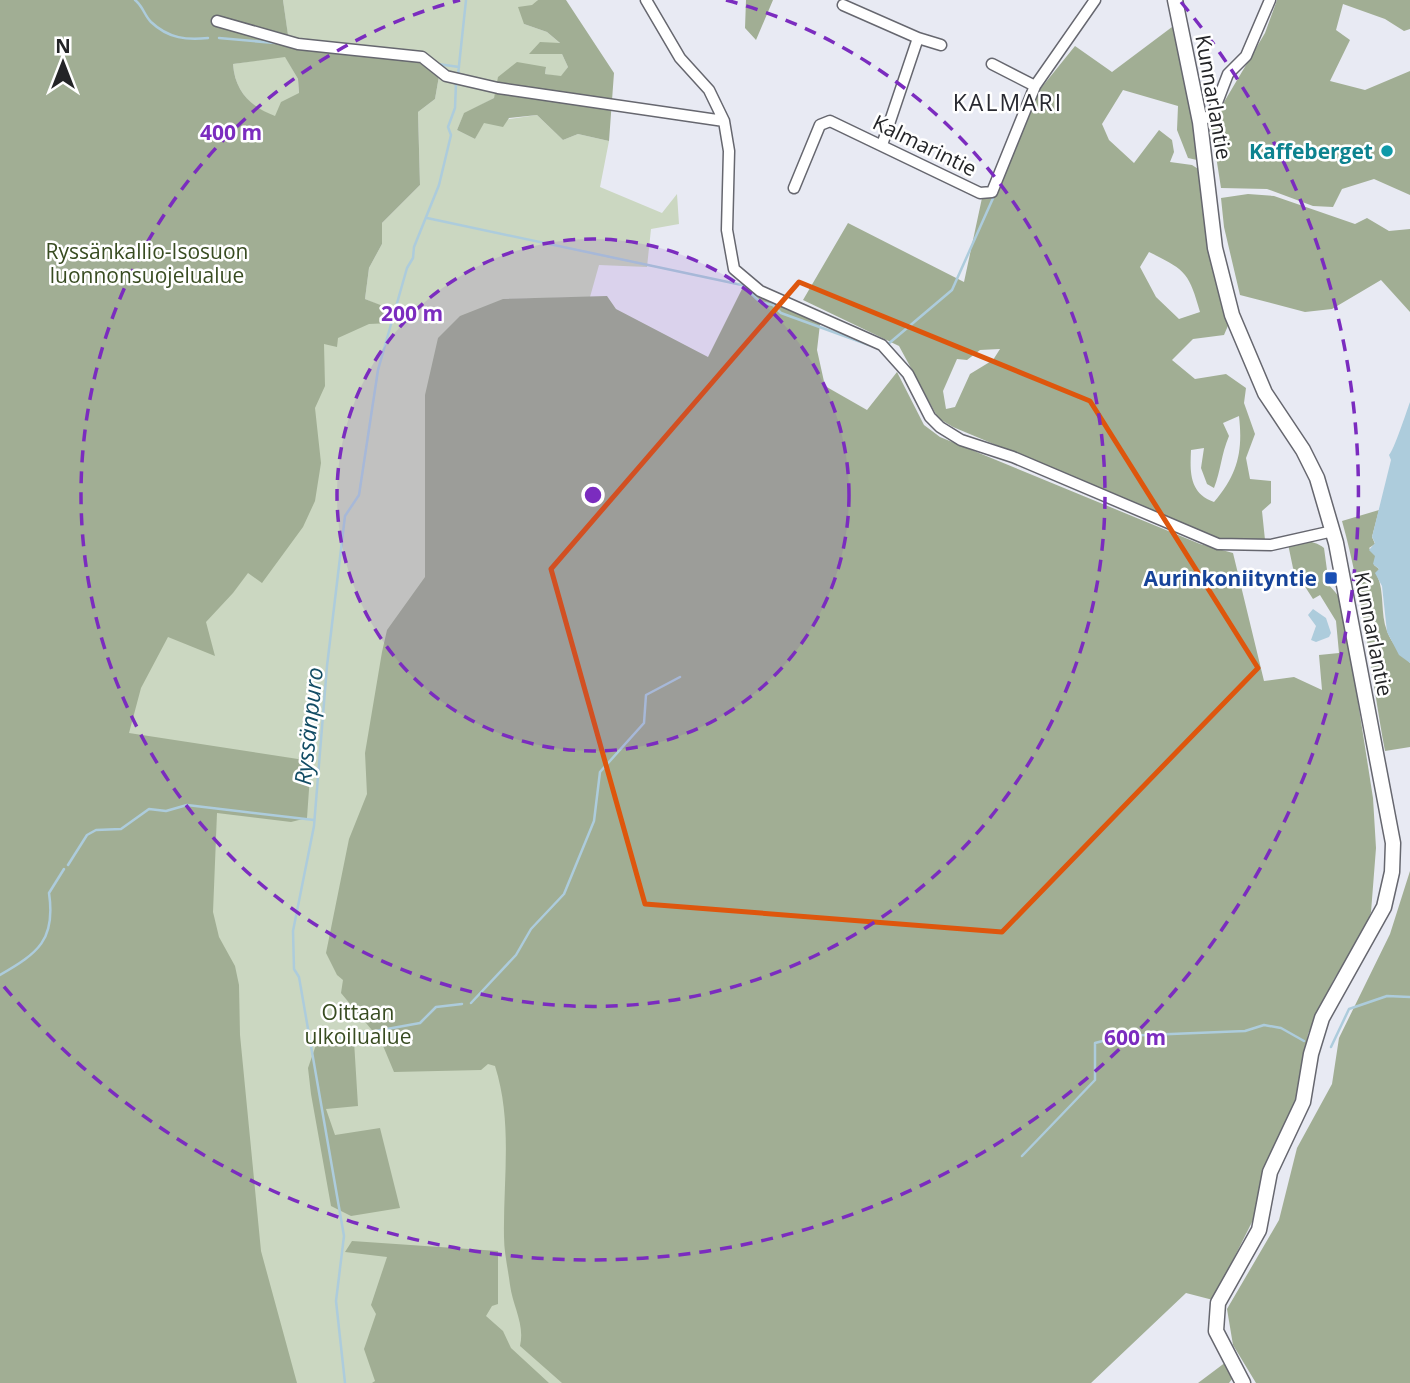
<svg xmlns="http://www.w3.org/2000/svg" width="1410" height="1383" viewBox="0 0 1410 1383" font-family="'Open Sans',sans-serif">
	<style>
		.green { fill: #cbd7c1 }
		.forest { fill: #a1ae94; fill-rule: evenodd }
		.water { fill: #adccdc }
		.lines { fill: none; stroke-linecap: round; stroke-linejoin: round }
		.stream { stroke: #adccdc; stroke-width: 2.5 }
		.minor-casing { stroke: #66676f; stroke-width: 13 }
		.major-casing { stroke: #66676f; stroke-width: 17 }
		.minor { stroke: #fff; stroke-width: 10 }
		.major { stroke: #fff; stroke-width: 14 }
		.marked { fill: none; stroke: #de560d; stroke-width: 5; stroke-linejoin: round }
		.ring { fill: none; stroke: #7b2cbf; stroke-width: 3.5; stroke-dasharray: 12 9 }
		.culture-dot { fill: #0f9aa8; stroke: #fff; stroke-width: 2.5 }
		.transit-dot { fill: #1a4fb4; stroke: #fff; stroke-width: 2.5 }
		.labels { text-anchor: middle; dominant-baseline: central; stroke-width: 5; stroke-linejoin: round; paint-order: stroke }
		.street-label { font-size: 21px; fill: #232427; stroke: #fff }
		.culture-label { font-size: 21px; font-weight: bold; fill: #0d838f; stroke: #fff; text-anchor: end }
		.park-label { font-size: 21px; fill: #384c21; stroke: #fff }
		.transit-label { font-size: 21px; font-weight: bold; fill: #164399; stroke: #fff; text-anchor: end }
		.neighbourhood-label { font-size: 23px; letter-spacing: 2px; fill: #292a31; stroke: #fff }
		.water-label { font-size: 23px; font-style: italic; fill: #124c64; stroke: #fff }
		.centre { fill: #7b2cbf; stroke: #fff; stroke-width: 3.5 }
		.ring-label { font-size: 21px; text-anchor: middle; font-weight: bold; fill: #7b2cbf; stroke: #fff; stroke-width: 5; stroke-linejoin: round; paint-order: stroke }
	</style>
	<rect width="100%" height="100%" fill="#e8eaf3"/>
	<!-- green -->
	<path class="green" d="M 0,0 L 290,312 L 402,315 L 365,299 L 369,268 L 382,244 L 382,223 L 420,185 L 418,112 L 435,99 L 439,76 L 497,91 L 494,98 L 464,114 L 457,130 L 475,139 L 483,123 L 537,115 L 563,140 L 578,134 L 609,141 L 600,187 L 662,213 L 677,194 L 679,224 L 651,229 L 647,267 L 599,265 L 590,297 L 503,299 L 1088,1383 L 0,1383 Z
		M 283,0 L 538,0 L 524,24 L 547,32 L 561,44 L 549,53 L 562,54 L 568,67 L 561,77 L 545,74 L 546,68 L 497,85 L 448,75 L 433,59 L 422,54 L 303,41 L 288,36 Z
		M 285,56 L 298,79 L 299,94 L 275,117 C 251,107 235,92 233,64 Z"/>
	<!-- forest -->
	<path class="forest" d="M 0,0 L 283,0 L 288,35 L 303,41 L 419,59 L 439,76 L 435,99 L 418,112 L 420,185 L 382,223 L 382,244 L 369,268 L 365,299 L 406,315 L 412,322 L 369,324 L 338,338 L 337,347 L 324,344 L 325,386 L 315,408 L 321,463 L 315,501 L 303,527 L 262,583 L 248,573 L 233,593 L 206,622 L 215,656 L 168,637 L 141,688 L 129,733 L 311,761 L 307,818 L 291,822 L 217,813 L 213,912 L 219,937 L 235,966 L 239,985 L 240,1035 L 261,1251 L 297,1383 L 0,1383 ZM 285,57 L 298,79 L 299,93 L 281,102 L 275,116 C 251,107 235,92 233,64 Z
		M 538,0 L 566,0 L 614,73 L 609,141 L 578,134 L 563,140 L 537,115 L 509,118 L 503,127 L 484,123 L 475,139 L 457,130 L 464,113 L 494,98 L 498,77 L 517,62 L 546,67 L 545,74 L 561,76 L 568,67 L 562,54 L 529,54 L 540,42 L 560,43 L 547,32 L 524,24 L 518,7 L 532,5 Z
		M 746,0 L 773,0 L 756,40 L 745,28 Z
		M 1277,0 L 1410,0 L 1410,29 L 1404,31 L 1385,19 L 1343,4 L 1336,30 L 1350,40 L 1330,81 L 1365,90 L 1410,71 L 1410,195 L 1374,179 L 1342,189 L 1333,207 L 1313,206 L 1267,189 L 1221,188 L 1211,124 L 1265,33 Z
		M 1176,24 L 1201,154 L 1197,160 L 1188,158 L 1177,130 L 1178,106 L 1123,90 L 1102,124 L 1109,140 L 1134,163 L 1159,130 L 1172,140 L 1174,152 L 1170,162 L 1192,165 L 1203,172 L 1230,321 L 1224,335 L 1193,339 L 1172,360 L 1195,379 L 1226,374 L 1246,388 L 1244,403 L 1255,434 L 1246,458 L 1250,479 L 1271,481 L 1271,503 L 1262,511 L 1265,540 L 1222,540 L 953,427 L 938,418 L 899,346 L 803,300 L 848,223 L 964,282 L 982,198 L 997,191 L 1033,98 L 1075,46 L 1112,72 ZM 1149,252 C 1186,270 1189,273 1200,312 L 1179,319 L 1156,297 L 1140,267 ZM 1000,349 L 993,360 L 970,374 L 955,407 L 946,409 L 943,391 L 957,359 L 967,360 L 980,350 ZM 1239,416 C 1243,451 1238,474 1214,502 C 1189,493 1190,472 1191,450 L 1204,448 L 1201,468 L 1207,484 L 1214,488 C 1221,470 1221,455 1229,436 L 1223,423 Z
		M 1248,194 L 1274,196 L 1355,224 L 1367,218 L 1389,231 L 1410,229 L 1410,312 L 1381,280 L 1332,309 L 1305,312 L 1240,295 L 1224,227 L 1221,198 Z
		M 743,287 L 820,324 L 817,350 L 825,386 L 867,410 L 897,372 L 924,425 L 940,437 L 1200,544 L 1233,553 L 1264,681 L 1294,677 L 1322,690 L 1319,655 L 1339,653 L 1336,621 L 1320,595 L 1313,599 L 1293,568 L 1288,544 C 1301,541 1313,539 1324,548 L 1329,585 L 1342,600 L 1373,798 L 1376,848 L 1371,912 L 1363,934 L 1334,979 L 1308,1034 L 1298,1101 L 1254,1218 L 1213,1300 L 1186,1293 L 1091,1383 L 562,1383 L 520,1346 C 525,1324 513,1307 510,1285 C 508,1269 504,1252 504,1237 C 503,1179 513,1123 495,1066 L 488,1064 L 481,1070 L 394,1072 L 381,1041 L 341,993 L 343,980 L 337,975 L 326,953 L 349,839 L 367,794 L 365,753 L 382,652 L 387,630 L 425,577 L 425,395 L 438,338 L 460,316 L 503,299 L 607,296 L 616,309 L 708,357 Z
		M 1379,510 L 1372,537 L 1375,544 L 1369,548 L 1376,556 L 1374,565 L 1379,569 L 1377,575 C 1385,593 1380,613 1387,631 C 1392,645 1402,653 1410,663 L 1410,747 L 1385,751 C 1371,674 1363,596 1342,521 Z
		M 1410,871 L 1410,1383 L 1256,1383 L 1233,1345 L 1227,1309 L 1279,1220 L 1297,1148 L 1332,1084 L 1339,1038 L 1390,934 Z
		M 354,1041 L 358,1106 L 326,1109 L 335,1135 L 380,1128 L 400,1208 L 351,1216 L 331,1206 L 311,1094 L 308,1068 L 316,1045 Z
		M 352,1241 L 498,1251 L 498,1304 L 492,1306 L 486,1316 L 503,1331 L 511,1348 L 549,1383 L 372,1383 L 375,1381 L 364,1349 L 376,1314 L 371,1305 L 387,1257 L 345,1252 Z
		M 1226,1362 L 1232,1379 L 1229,1383 L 1198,1383 Z"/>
	<!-- water -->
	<path class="water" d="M 1410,402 L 1410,663 L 1399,655 L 1387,632 L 1382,586 L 1375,573 L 1379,569 L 1373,564 L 1375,556 L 1369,550 L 1375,543 L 1372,537 L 1391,460 L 1389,455 C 1394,450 1406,413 1410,402 Z
		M 1313,609 L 1326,618 L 1331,633 L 1329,637 L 1316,642 L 1311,640 L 1316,626 L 1308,615 Z"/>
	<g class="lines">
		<!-- stream -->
		<path class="stream" d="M 135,0 C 143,6 144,15 151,22 C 169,39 187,40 208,38
			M 219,38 L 275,43
			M 438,64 L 459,67
			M 458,75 L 466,0
			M 427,218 L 742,285 L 760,302 L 773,305 L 781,313 L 869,345
			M 887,345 L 952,290 L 994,196
			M 68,865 L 87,835 L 96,830 L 121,829 L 149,809 L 166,811 L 187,805 L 314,820
			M 0,975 C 38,953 56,940 49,893 L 64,869
			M 471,1003 L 516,955 L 531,929 L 564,894 L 594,821 L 600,772 L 644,723 L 646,695 L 680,677
			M 310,1043 L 420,1023 L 436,1007 L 462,1004
			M 1331,1047 L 1349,1009 L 1387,996 L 1410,997
			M 1022,1156 L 1095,1080 L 1095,1043 L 1122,1036 L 1245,1031 L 1264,1025 L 1281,1028 L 1304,1041
			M 345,1383 L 336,1301 L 344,1236 L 299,977 L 294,969 L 293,931 L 314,826 L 327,666 L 345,516 L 359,495 L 378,370 L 407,268 L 413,258 L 414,247 L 439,185 L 451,135 L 448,127 L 455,108 L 456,83"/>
		<!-- minor casing -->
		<g class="minor-casing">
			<path id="minor" d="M 646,0 L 680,58 L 709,90 L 724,121 L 729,151 L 727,230 L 734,269 L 760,291 L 882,345 L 908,374 L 930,417 L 940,427 L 961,440 L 1013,457 L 1218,544 L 1271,545 L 1333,531
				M 843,5 L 918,38 L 882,145
				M 217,21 L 298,44 L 422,57 L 446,76 L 498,88 L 724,121
				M 918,38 L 941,45
				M 992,64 L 1035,86
				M 1200,122 L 1213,113 L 1228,74 L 1246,56 L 1270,0
				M 794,188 L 820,125 L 830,121 L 980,193 L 992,192 L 1035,86 L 1095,0"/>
		</g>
		<!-- major casing -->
		<g class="major-casing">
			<path id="major" d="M 1175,0 L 1200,122 L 1215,248 L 1232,315 L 1265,393 L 1303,450 L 1317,478 L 1336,543 L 1393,843 L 1392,872 L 1384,907 L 1322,1018 L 1311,1054 L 1303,1102 L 1270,1172 L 1259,1230 L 1218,1303 L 1216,1331 L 1243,1383"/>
		</g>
		<!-- minor -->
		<use href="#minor" class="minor"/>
		<!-- major -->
		<use href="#major" class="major"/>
	</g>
	<!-- marked area -->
	<path class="marked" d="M 799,282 L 1090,401 L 1258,668 L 1002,932 L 645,904 L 551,569 Z"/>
	<!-- distance rings -->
	<circle cx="593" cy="495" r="256" fill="#7b2cbf" fill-opacity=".12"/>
	<g class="ring">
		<circle cx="593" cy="495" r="256"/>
		<path d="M726 0A512 512 0 1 1 460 0"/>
		<path d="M1181 2A767 767 0 1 1 1 983"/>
	</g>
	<!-- markers -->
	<circle class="culture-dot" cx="1387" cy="151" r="7"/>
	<rect class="transit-dot" x="1324" y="571" width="14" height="14" rx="3.5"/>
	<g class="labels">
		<!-- street labels -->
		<g class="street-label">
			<text transform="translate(1214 97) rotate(80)">Kunnarlantie</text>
			<text transform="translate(925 145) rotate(26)">Kalmarintie</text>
			<text transform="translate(1374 634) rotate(79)">Kunnarlantie</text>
		</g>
		<!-- culture labels -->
		<g class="culture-label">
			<text x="1373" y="151">Kaffeberget</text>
		</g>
		<!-- park labels -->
		<g class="park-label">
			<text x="147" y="251">Ryssänkallio-Isosuon<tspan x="147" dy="24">luonnonsuojelualue</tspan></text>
			<text x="358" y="1012">Oittaan<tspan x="358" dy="24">ulkoilualue</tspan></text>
		</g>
		<!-- transit labels -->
		<g class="transit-label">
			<text x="1317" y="578">Aurinkoniityntie</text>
		</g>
		<!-- neighbourhood labels -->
		<g class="neighbourhood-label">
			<text x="1008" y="102">KALMARI</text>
		</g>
		<!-- water labels -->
		<g class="water-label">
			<text transform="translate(308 726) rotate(-84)">Ryssänpuro</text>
		</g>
	</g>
	<circle cx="593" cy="495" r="10" class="centre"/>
	<g class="ring-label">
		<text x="231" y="140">400 m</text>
		<text x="412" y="321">200 m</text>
		<text x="1135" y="1045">600 m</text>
	</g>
	<!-- north arrow -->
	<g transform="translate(63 63)" stroke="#ffffff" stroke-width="5" paint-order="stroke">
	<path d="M0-5L12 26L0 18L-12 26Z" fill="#232427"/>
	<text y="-10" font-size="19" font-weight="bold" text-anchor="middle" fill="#232427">N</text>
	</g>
</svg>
